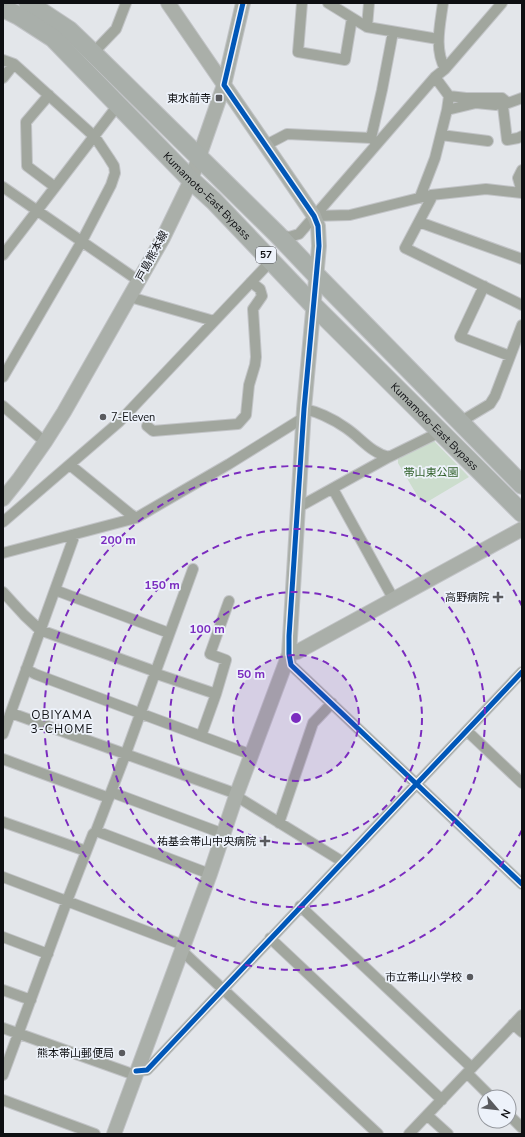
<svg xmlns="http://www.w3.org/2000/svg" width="525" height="1137" viewBox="0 0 525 1137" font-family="'Nunito Sans','Noto Sans JP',sans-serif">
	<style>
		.green { fill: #ccddcd }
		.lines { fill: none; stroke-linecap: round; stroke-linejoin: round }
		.street-casing { stroke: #c2c4c7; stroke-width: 12 }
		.secondary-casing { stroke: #c2c4c7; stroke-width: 16 }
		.highway-casing { stroke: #c2c4c7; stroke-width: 20 }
		.street { stroke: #a1a69e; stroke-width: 10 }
		.secondary { stroke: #aaafa9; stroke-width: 14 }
		.highway { stroke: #a9afaa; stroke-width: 18 }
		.cycleway-casing { stroke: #edf2fa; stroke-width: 8 }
		.cycleway { stroke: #0057b8; stroke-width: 5 }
		.ring { fill: none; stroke: #7b2cbf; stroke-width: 2; stroke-dasharray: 7 5 }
		.poi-dot { fill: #595a5e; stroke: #edf2fa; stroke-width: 1.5 }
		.labels { text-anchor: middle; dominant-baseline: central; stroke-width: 3.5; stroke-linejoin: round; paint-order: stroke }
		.shield { fill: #edf2fa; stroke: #515358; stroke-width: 1 }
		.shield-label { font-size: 10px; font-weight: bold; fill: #0e0f12 }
		.poi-label { font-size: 11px; fill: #0e0f12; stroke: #edf2fa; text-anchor: end }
		.street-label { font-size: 11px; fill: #0e0f12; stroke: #edf2fa }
		.park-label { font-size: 11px; fill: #2f5f29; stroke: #edf2fa }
		.neighbourhood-label { font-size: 12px; letter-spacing: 1px; fill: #0e0f12; stroke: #edf2fa }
		.centre { fill: #7b2cbf; stroke: #edf2fa; stroke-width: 2 }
		.ring-label { font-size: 12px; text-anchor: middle; font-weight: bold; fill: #7b2cbf; stroke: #edf2fa; stroke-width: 3.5; stroke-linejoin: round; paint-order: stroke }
	</style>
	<rect width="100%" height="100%" fill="#e3e6ea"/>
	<!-- green -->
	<path class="green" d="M 433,440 L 469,477 L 427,502 L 421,502 L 398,463 L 398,457 Z"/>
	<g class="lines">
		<!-- street casing -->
		<g class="street-casing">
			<path id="street" d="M 302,3 L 298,52 L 345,60 L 352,18
				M 328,3 L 367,27 L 438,39
				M 443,3 C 440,26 434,48 445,69
				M 367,27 L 369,3
				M 93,53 L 116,29 L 126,3
				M 3,60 L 14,64 L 95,137 L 109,158 L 114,166 L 115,173 L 111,185 L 82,241 L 3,377
				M 435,77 L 449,96
				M 3,78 L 14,64
				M 49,95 L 26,122 L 27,166 L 55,187
				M 502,98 L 507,140 L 518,138 L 522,136
				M 496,105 L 476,103 L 447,110 L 449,96 L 466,98 L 502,98 L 508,103 L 522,98
				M 441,135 L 488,141
				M 371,138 L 382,90 L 393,32
				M 266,145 L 287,134 L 371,138 L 377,143
				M 522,170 L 518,178 L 522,192
				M 3,187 L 139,281
				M 433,195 L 405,248 L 522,305
				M 420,197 L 435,158 L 447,110
				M 314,216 L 350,215 L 431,195 L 486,189 L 522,193
				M 419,222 L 522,259
				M 280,235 L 289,237 L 299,234 L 435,77 L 445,69 L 502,3
				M 3,255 L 118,105
				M 484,286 L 460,337 L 510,356
				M 130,297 L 214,321
				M 3,406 L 45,442
				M 304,409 C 319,412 333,419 346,428 C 361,438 371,453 389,457
				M 460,422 L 490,404 L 495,396 L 522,325
				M 147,426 L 153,431 L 238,424 L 246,415 L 249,385 L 255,365 L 256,357 L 253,309 L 262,296 L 260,289 L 251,282
				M 70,465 L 129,513 L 136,518
				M 333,489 L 394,600
				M 297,508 L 389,457 L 442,431
				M 3,522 L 119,422 L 271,261
				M 3,553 L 136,518 L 229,464 L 303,418
				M 55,590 L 169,633
				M 3,592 L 24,615 L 40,630 L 151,670 L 154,673 L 216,694 L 201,736 L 252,755
				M 289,654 L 291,665 L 522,884
				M 26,669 L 35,674 L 201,736
				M 216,694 L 226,660 L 210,654 L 229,601
				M 11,713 L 237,794
				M 467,731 L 522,783
				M 3,734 L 75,534
				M 3,759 L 109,798
				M 111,792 L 224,834
				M 236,796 L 343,862
				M 3,822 L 86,851
				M 279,823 L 313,723 L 332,703
				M 96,831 L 210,874
				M 3,877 L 183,945
				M 300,906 L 471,1067
				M 3,937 L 48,954
				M 270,938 L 442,1100
				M 181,950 L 378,1134
				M 3,990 L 31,1000
				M 513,1024 L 522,1032
				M 3,1028 L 135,1075
				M 136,1071 L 147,1070 L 522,672
				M 467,1073 L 491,1097
				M 3,1075 L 67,901 L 93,834 L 96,831 L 126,753 L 193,569
				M 3,1100 L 95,1134
				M 509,1115 L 522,1128
				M 428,1116 L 448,1134
				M 409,1134 L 522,1015"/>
		</g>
		<!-- secondary casing -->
		<g class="secondary-casing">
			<path id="secondary" d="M 3,499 L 19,479 L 45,442 L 64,412 L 163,238 L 191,180 L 224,85 L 243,3
				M 289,654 L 297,652 L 522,529
				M 114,1134 L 210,874 L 236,796 L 289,654 L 304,409 L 319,246 L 318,226 L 314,216 L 168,3"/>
		</g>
		<!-- highway casing -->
		<g class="highway-casing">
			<g id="highway">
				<path d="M 28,3 L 69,30 L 93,53 L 278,235 L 317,276 L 522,485"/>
				<path id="s1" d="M 3,8 L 19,16 L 53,38 L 191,180 L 214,201 L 313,305 L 522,513"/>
			</g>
		</g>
		<!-- street -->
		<use href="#street" class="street"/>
		<!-- secondary -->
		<use href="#secondary" class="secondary"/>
		<!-- highway -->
		<use href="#highway" class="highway"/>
		<!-- cycleway casing -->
		<g class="cycleway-casing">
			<path id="cycleway" d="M 243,3 L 224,85 L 314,216 L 318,226 L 319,246 L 304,409 L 289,636 L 289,654 L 291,665 L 522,884
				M 136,1071 L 147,1070 L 522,672"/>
		</g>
		<!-- cycleway -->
		<use href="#cycleway" class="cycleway"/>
	</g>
	<!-- distance rings -->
	<circle cx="296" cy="718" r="63" fill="#7b2cbf" fill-opacity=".12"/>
	<g class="ring">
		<circle cx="296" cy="718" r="63"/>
		<circle cx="296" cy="718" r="126"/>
		<circle cx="296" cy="718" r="189"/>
		<path d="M522 830A252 252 0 1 1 522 606"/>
	</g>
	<!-- markers -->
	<g class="poi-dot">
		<rect x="215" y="94" width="8" height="8" rx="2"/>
		<circle cx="103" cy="417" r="4"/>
		<path d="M496 591h4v4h4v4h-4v4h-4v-4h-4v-4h4z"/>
		<path d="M263 835h4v4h4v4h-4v4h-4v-4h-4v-4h4z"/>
		<circle cx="470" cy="977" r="4"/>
		<circle cx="122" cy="1053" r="4"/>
	</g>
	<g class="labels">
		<!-- shield labels -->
		<rect class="shield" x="256" y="247" width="20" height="16" rx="3"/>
		<g class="shield-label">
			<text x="266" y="255">57</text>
		</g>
		<!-- poi labels -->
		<g class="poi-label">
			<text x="211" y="98">東水前寺</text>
			<text x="111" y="417" text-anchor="start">7-Eleven</text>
			<text x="489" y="597">高野病院</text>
			<text x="256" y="841">祐基会帯山中央病院</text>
			<text x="462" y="977">市立帯山小学校</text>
			<text x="114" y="1053">熊本帯山郵便局</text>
		</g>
		<!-- street labels -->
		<g class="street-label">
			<text stroke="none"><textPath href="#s1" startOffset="279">Kumamoto-East Bypass</textPath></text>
			<text transform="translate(152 256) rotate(-62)">戸島熊本線</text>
			<text stroke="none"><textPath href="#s1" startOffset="603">Kumamoto-East Bypass</textPath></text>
		</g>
		<!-- park labels -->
		<g class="park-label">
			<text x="431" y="472">帯山東公園</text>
		</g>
		<!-- neighbourhood labels -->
		<g class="neighbourhood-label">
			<text x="62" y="715">OBIYAMA<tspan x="62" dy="14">3-CHOME</tspan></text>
		</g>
	</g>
	<circle cx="296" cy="718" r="6" class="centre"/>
	<g class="ring-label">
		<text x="118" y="544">200 m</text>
		<text x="162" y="589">150 m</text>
		<text x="207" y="633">100 m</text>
		<text x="251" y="678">50 m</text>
	</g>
	<!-- border -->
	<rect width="525" height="1137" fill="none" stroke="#0e0f12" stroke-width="8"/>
	<!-- north arrow -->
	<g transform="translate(497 1109) rotate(118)"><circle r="19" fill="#edf2fa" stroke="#94979d"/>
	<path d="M0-3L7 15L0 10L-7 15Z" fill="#595a5e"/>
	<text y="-6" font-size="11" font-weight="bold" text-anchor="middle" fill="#0e0f12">N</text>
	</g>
</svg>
